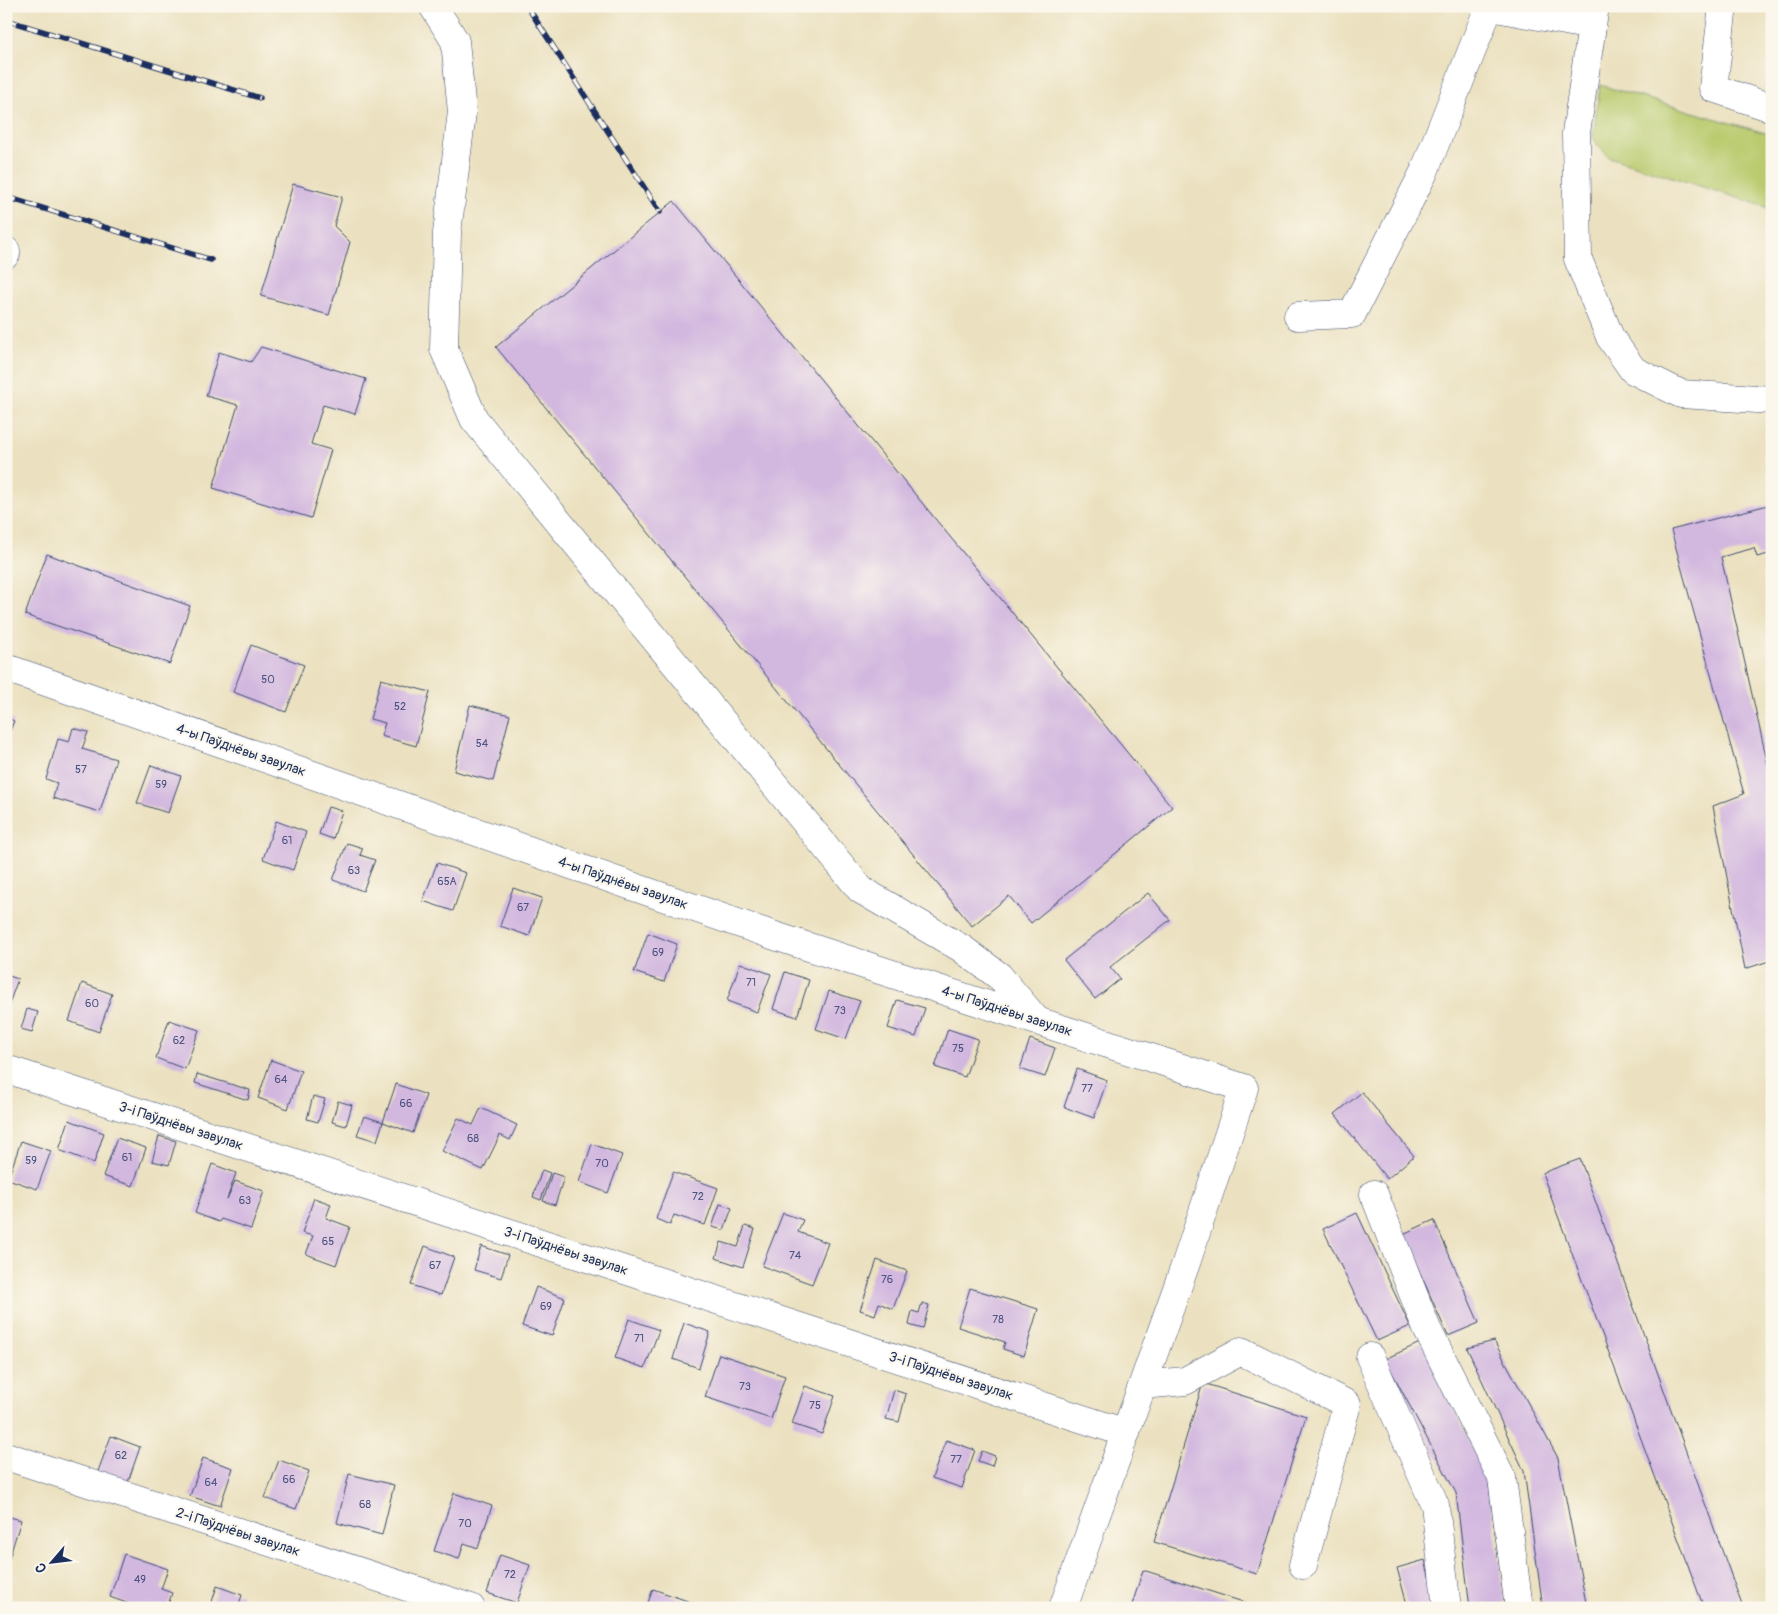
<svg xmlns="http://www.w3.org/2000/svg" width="1778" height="1614" viewBox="0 0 1778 1614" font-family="Pangolin,sans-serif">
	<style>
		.green { fill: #b9cb6e; stroke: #6a7d66 }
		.building { fill: #d2b7df }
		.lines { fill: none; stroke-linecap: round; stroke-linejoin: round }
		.minor-casing { stroke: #3a4a6d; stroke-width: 29 }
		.minor { stroke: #fff; stroke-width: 28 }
		.rail-casing { stroke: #1b2f5e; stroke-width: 5.5 }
		.rail { stroke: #fbf7ec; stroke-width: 4; stroke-dasharray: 11; stroke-linecap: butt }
		.labels { text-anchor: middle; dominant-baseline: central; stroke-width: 4; stroke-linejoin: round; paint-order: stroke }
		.number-label { font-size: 11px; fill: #49517e }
		.street-label { font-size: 14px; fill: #1b2f5e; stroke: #fbf7ec }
	</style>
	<rect width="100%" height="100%" fill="#fbf7ec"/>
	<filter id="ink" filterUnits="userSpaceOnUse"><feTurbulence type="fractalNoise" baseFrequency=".02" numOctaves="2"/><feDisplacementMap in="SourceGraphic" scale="10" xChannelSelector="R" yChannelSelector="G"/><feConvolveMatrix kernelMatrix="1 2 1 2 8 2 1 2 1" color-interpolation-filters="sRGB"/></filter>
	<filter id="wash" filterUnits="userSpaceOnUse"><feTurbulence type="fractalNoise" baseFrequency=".0096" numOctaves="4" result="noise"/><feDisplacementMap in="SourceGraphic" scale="20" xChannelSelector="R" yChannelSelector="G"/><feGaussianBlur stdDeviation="1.12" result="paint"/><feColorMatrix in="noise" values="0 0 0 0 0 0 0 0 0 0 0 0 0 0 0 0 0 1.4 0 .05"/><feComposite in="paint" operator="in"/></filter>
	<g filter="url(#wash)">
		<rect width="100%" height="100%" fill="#ebe1c0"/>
		<!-- green -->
		<path class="green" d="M 1600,85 L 1772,135 L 1772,209 L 1609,157 L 1599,147 L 1593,137 Z"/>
		<g id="blocks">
			<!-- building -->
			<path class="building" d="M 293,184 L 342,197 L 334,226 L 350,242 L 329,315 L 261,296 Z
				M 674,201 L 1172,807 L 1031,923 L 1009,896 L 972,926 L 496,347 Z
				M 261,347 L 366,379 L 355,414 L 323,405 L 311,444 L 331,450 L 311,518 L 213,488 L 238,405 L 206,396 L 219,352 L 251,362 Z
				M 1772,504 L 1772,553 L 1757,557 L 1754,548 L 1721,557 L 1772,783 L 1772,844 L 1770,845 L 1772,861 L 1772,960 L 1745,969 L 1713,806 L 1744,794 L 1671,530 Z
				M 47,554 L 190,606 L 170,664 L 25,615 Z
				M 251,645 L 304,665 L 286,712 L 233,692 Z
				M 381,679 L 430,692 L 416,746 L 381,736 L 385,723 L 370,719 Z
				M 470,705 L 510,715 L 493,781 L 454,771 Z
				M 6,717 L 14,721 L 6,740 Z
				M 73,728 L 88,732 L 82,749 L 116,759 L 100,812 L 53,798 L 57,783 L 46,779 L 58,739 L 69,742 Z
				M 151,765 L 181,776 L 168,813 L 137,803 Z
				M 328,807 L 342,811 L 333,839 L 319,834 Z
				M 276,821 L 306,832 L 293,870 L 263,859 Z
				M 347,843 L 363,848 L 360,855 L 375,860 L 363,891 L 333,880 Z
				M 437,863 L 466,873 L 453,911 L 423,901 Z
				M 513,888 L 542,898 L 529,936 L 500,926 Z
				M 1148,893 L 1170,920 L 1110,967 L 1120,979 L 1095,999 L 1064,960 Z
				M 648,933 L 677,944 L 664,982 L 634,972 Z
				M 740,963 L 771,974 L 757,1012 L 727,1001 Z
				M 785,972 L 809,980 L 797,1017 L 773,1009 Z
				M 6,975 L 18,979 L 6,1012 Z
				M 82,983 L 112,994 L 99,1032 L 69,1021 Z
				M 829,991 L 860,1001 L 846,1039 L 816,1029 Z
				M 897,1000 L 925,1008 L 916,1037 L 888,1028 Z
				M 27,1009 L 38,1012 L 32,1032 L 21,1029 Z
				M 169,1020 L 199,1030 L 185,1069 L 156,1058 Z
				M 948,1029 L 978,1039 L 965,1077 L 935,1067 Z
				M 1030,1039 L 1055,1048 L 1045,1077 L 1020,1069 Z
				M 271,1060 L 301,1071 L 288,1109 L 258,1098 Z
				M 1077,1069 L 1107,1080 L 1094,1118 L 1064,1107 Z
				M 197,1074 L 250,1090 L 248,1100 L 195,1083 Z
				M 396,1084 L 426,1095 L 413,1133 L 383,1122 Z
				M 1362,1092 L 1414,1156 L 1387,1179 L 1335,1114 Z
				M 313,1096 L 325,1099 L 318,1122 L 307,1119 Z
				M 338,1101 L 352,1105 L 346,1126 L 332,1122 Z
				M 481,1108 L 517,1125 L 510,1140 L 500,1135 L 483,1170 L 442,1151 L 458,1118 L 473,1125 Z
				M 364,1116 L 383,1122 L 377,1141 L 357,1135 Z
				M 69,1120 L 104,1133 L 94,1163 L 59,1150 Z
				M 159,1136 L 176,1141 L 169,1165 L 152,1161 Z
				M 117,1138 L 146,1148 L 133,1186 L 103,1176 Z
				M 21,1141 L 51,1151 L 37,1189 L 8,1179 Z
				M 592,1144 L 622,1155 L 608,1193 L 579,1182 Z
				M 1580,1159 L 1743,1608 L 1704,1608 L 1542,1173 Z
				M 212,1164 L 236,1173 L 227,1199 L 235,1181 L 264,1191 L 251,1229 L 221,1219 L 219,1222 L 195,1213 Z
				M 542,1170 L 550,1173 L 541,1200 L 533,1197 Z
				M 673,1172 L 718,1188 L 705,1225 L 674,1215 L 670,1225 L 656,1219 Z
				M 552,1173 L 564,1177 L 555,1205 L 543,1201 Z
				M 314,1198 L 331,1204 L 326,1218 L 350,1227 L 336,1265 L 306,1254 L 313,1236 L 302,1233 Z
				M 720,1204 L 732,1208 L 724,1230 L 712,1227 Z
				M 783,1213 L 803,1220 L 798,1232 L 828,1243 L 812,1284 L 762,1266 Z
				M 1357,1213 L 1410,1326 L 1377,1341 L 1323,1229 Z
				M 1434,1220 L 1479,1323 L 1448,1336 L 1403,1234 Z
				M 745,1226 L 755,1229 L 743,1267 L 716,1258 L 721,1242 L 738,1247 Z
				M 425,1246 L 454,1257 L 441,1295 L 411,1285 Z
				M 481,1246 L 508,1255 L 501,1278 L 474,1270 Z
				M 877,1260 L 907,1271 L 893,1309 L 879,1303 L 875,1315 L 860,1310 Z
				M 536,1287 L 565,1298 L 552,1336 L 522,1326 Z
				M 970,1288 L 1038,1309 L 1024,1356 L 1003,1349 L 1005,1342 L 958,1327 Z
				M 922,1303 L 929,1305 L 923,1329 L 909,1325 L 912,1311 L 919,1313 Z
				M 629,1319 L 659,1330 L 645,1368 L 615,1358 Z
				M 684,1323 L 710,1332 L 699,1368 L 673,1359 Z
				M 1494,1341 L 1558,1458 L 1587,1608 L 1543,1608 L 1524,1471 L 1467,1348 Z
				M 1422,1342 L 1488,1478 L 1505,1608 L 1470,1608 L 1456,1493 L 1385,1359 Z
				M 719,1354 L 785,1376 L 771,1419 L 705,1397 Z
				M 1203,1383 L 1306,1416 L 1257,1574 L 1154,1542 Z
				M 805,1386 L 835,1396 L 822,1434 L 792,1424 Z
				M 894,1390 L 906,1394 L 899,1422 L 886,1419 Z
				M 111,1436 L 140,1447 L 127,1485 L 97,1474 Z
				M 946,1440 L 975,1450 L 962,1488 L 932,1478 Z
				M 982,1451 L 995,1456 L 992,1466 L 978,1461 Z
				M 203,1458 L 233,1468 L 220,1506 L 190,1496 Z
				M 279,1460 L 309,1471 L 296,1509 L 265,1498 Z
				M 349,1474 L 394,1485 L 382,1535 L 337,1523 Z
				M 454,1493 L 492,1506 L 478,1548 L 464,1543 L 459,1559 L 434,1551 Z
				M 6,1516 L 21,1520 L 7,1565 L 6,1565 Z
				M 124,1554 L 168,1569 L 161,1589 L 172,1593 L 167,1608 L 140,1608 L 110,1597 Z
				M 500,1555 L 530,1565 L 517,1603 L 487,1593 Z
				M 1425,1560 L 1437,1608 L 1408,1608 L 1397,1568 Z
				M 1143,1570 L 1259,1607 L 1259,1608 L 1131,1608 Z
				M 217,1586 L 242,1595 L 238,1608 L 210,1608 Z
				M 653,1589 L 702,1606 L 701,1608 L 646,1608 Z"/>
		</g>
	</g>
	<g filter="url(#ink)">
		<use href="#blocks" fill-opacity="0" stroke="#3a4a6d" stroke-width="1"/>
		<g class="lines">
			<!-- minor casing -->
			<g class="minor-casing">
				<path id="minor" d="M 433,6 L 455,41 L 462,112 L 447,233 L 444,349 L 474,419 L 861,890 L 961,948 L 999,976 L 1037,1021
					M 1486,6 L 1592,26
					M 1595,6 L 1576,133 L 1578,259 L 1610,337 L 1633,370 L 1681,394 L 1772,400
					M 1723,6 L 1713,88 L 1772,108
					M 6,251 L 6,254
					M 1298,316 L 1352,314 L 1424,172 L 1489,7
					M 6,668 L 775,936 L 1244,1088 L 1186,1263 L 1063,1608
					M 6,1069 L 1126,1433
					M 1374,1194 L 1427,1329 L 1502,1478 L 1519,1608
					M 1370,1357 L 1435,1505 L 1447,1608
					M 1143,1385 L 1185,1381 L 1241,1351 L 1347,1404 L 1303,1565
					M 6,1456 L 471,1608"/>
			</g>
			<!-- minor -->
			<use href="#minor" class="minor"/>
			<!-- rail casing -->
			<g class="rail-casing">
				<path id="rail" d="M 527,6 L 660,212
					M 6,20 L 260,98
					M 6,197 L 211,260"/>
			</g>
			<!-- rail -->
			<use href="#rail" class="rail"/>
		</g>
	</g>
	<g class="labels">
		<!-- number labels -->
		<g class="number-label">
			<text x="268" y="679">50</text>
			<text x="400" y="706">52</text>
			<text x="482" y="743">54</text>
			<text x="81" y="769">57</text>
			<text x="161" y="784">59</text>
			<text x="287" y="840">61</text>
			<text x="354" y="870">63</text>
			<text x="447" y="881">65А</text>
			<text x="523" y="907">67</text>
			<text x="658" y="952">69</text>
			<text x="751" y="982">71</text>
			<text x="92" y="1003">60</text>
			<text x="840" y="1010">73</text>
			<text x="179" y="1040">62</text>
			<text x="958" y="1048">75</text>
			<text x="281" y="1079">64</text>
			<text x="1087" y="1088">77</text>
			<text x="406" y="1103">66</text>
			<text x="473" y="1138">68</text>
			<text x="127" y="1157">61</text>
			<text x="31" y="1160">59</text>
			<text x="602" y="1163">70</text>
			<text x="698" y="1196">72</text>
			<text x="245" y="1200">63</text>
			<text x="328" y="1241">65</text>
			<text x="795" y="1255">74</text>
			<text x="435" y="1265">67</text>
			<text x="887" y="1279">76</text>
			<text x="546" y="1306">69</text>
			<text x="998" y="1319">78</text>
			<text x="639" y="1338">71</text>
			<text x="745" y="1386">73</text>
			<text x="815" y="1405">75</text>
			<text x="121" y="1455">62</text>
			<text x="956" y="1459">77</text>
			<text x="289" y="1479">66</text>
			<text x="211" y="1482">64</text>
			<text x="365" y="1504">68</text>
			<text x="465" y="1523">70</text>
			<text x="510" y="1574">72</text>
			<text x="140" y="1579">49</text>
		</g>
		<!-- street labels -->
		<g class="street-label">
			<text transform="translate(241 750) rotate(19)">4-ы Паўднёвы завулак</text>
			<text transform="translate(623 883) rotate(19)">4-ы Паўднёвы завулак</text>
			<text transform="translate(1007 1011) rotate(18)">4-ы Паўднёвы завулак</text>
			<text transform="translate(181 1126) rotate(18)">3-і Паўднёвы завулак</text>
			<text transform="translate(566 1251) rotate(18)">3-і Паўднёвы завулак</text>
			<text transform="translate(951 1376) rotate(18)">3-і Паўднёвы завулак</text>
			<text transform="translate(238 1532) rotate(18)">2-і Паўднёвы завулак</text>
		</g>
	</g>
	<!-- margin -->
	<rect width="1778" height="1614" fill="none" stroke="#fbf7ec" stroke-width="25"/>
	<!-- north arrow -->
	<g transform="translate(52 1562) rotate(242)" stroke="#fbf7ec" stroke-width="4" paint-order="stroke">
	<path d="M0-4L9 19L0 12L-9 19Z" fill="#1b2f5e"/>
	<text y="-8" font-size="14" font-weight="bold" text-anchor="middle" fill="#1b2f5e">С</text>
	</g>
</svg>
